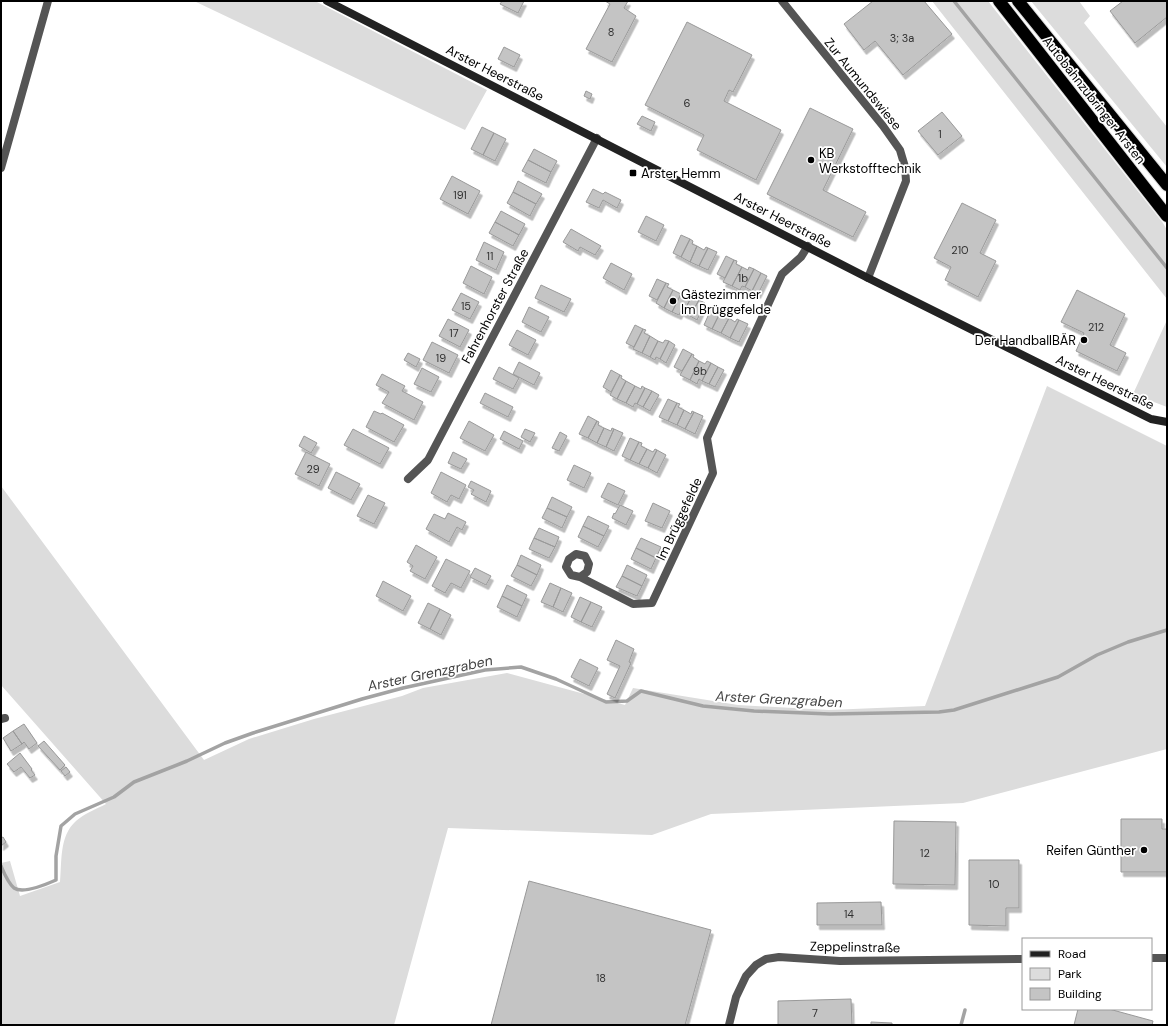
<svg xmlns="http://www.w3.org/2000/svg" width="1168" height="1026" viewBox="0 0 1168 1026" font-family="'DM Sans',sans-serif">
	<style>
		.green { fill: #dcdcdc }
		.lines { fill: none; stroke-linecap: round; stroke-linejoin: round }
		.stream { stroke: #a3a3a3; stroke-width: 3.5 }
		.building { fill: #c4c4c4; stroke: #999; filter: url(#shadow) }
		.highway-casing { stroke: #dbdbdb; stroke-width: 14 }
		.street { stroke: #555; stroke-width: 8 }
		.secondary { stroke: #222; stroke-width: 8 }
		.highway { stroke: #000; stroke-width: 12 }
		.poi-dot { fill: #000; stroke: #fff; stroke-width: 1.5 }
		.labels { text-anchor: middle; dominant-baseline: central; stroke-width: 3.5; stroke-linejoin: round; paint-order: stroke }
		.number-label { font-size: 11px; fill: #313131 }
		.street-label { font-size: 13px; fill: #000; stroke: #fff }
		.poi-label { font-size: 13px; fill: #000; stroke: #fff; text-anchor: start }
		.water-label { font-size: 14px; font-style: italic; fill: #444; stroke: #fff }
	</style>
	<defs>
		<filter id="shadow"><feDropShadow dx="2.5" dy="4.5" stdDeviation="0" flood-color="#0004"/></filter>
	</defs>
	<rect width="100%" height="100%" fill="#fff"/>
	<!-- green -->
	<path class="green" d="M 194,1 L 315,1 L 487,90 L 465,130 Z
		M 932,1 L 988,1 L 1163,223 L 1167,230 L 1167,299 Z
		M 1031,1 L 1079,1 L 1090,16 L 1084,23 L 1167,127 L 1167,167 Z
		M 1167,320 L 1167,407 L 1133,394 Z
		M 1047,386 L 1167,446 L 1167,749 L 963,803 L 711,814 L 652,835 L 448,828 L 394,1025 L 1,1025 L 1,863 L 10,861 L 20,896 L 60,882 C 62,862 59,836 76,821 C 84,814 96,809 106,804 L 1,685 L 1,486 L 204,760 L 249,739 L 314,719 L 402,696 L 423,688 L 507,673 L 625,705 L 633,688 L 738,705 L 829,710 L 925,706 Z"/>
	<g class="lines">
		<!-- stream -->
		<path class="stream" d="M 954,1 L 1167,268
			M 1,866 C 4,873 8,883 14,888 C 23,894 47,884 56,880 L 56,856 L 61,826 L 75,814 L 114,797 L 134,782 L 187,761 L 225,743 L 253,733 L 362,699 L 403,688 L 485,670 L 521,667 L 556,679 L 606,702 L 627,701 L 641,691 L 703,706 L 754,711 L 830,714 L 939,712 L 954,710 L 1058,677 L 1097,655 L 1128,642 L 1167,630
			M 961,1025 L 965,1010"/>
	</g>
	<!-- building -->
	<path class="building" d="M 502,1 L 524,1 L 518,13 L 500,4 Z
		M 605,1 L 628,1 L 624,8 L 636,16 L 612,62 L 586,49 L 610,4 Z
		M 873,1 L 924,1 L 952,34 L 903,75 L 875,41 L 864,50 L 844,24 Z
		M 1123,1 L 1167,1 L 1167,17 L 1135,43 L 1110,11 Z
		M 687,22 L 752,55 L 733,92 L 729,90 L 724,101 L 781,130 L 756,180 L 697,150 L 704,135 L 645,105 Z
		M 504,47 L 520,55 L 514,67 L 498,59 Z
		M 586,91 L 592,94 L 590,99 L 584,96 Z
		M 810,108 L 853,129 L 823,190 L 866,212 L 853,237 L 767,194 Z
		M 942,112 L 962,136 L 938,155 L 918,131 Z
		M 642,116 L 655,122 L 651,131 L 637,124 Z
		M 482,127 L 494,133 L 483,155 L 471,149 Z
		M 494,133 L 506,139 L 495,161 L 483,155 Z
		M 534,149 L 557,161 L 551,172 L 528,160 Z
		M 528,160 L 551,172 L 546,183 L 522,171 Z
		M 452,176 L 480,191 L 468,214 L 440,199 Z
		M 518,181 L 542,194 L 536,204 L 513,192 Z
		M 593,189 L 603,194 L 605,192 L 621,200 L 617,208 L 603,200 L 599,208 L 586,202 Z
		M 513,192 L 536,204 L 530,216 L 507,203 Z
		M 962,203 L 996,220 L 980,253 L 996,261 L 978,297 L 945,280 L 951,267 L 934,258 Z
		M 501,211 L 525,224 L 519,235 L 495,222 Z
		M 646,216 L 664,225 L 656,241 L 638,232 Z
		M 495,222 L 519,235 L 513,246 L 489,233 Z
		M 571,229 L 601,246 L 595,255 L 580,247 L 578,251 L 563,242 Z
		M 681,235 L 690,239 L 681,257 L 673,253 Z
		M 690,239 L 693,241 L 692,244 L 697,246 L 690,262 L 681,257 Z
		M 484,242 L 504,252 L 496,270 L 476,260 Z
		M 697,246 L 704,250 L 706,247 L 708,248 L 699,266 L 690,262 Z
		M 708,248 L 717,252 L 708,270 L 699,266 Z
		M 726,256 L 734,260 L 725,278 L 717,274 Z
		M 734,260 L 737,261 L 736,264 L 742,267 L 732,286 L 723,282 Z
		M 611,263 L 632,274 L 624,290 L 603,278 Z
		M 471,266 L 492,277 L 484,294 L 463,283 Z
		M 742,267 L 748,270 L 749,267 L 754,269 L 745,287 L 742,286 L 740,290 L 732,286 Z
		M 754,269 L 761,273 L 752,291 L 745,287 Z
		M 761,273 L 767,276 L 758,294 L 752,291 Z
		M 657,279 L 666,283 L 657,300 L 649,296 Z
		M 666,283 L 669,284 L 667,287 L 673,290 L 664,308 L 656,303 Z
		M 541,285 L 571,299 L 564,312 L 535,298 Z
		M 673,290 L 681,294 L 672,312 L 664,308 Z
		M 1077,290 L 1125,314 L 1110,345 L 1126,353 L 1117,371 L 1076,351 L 1084,333 L 1061,322 Z
		M 461,293 L 479,302 L 470,319 L 452,310 Z
		M 681,294 L 687,297 L 689,295 L 692,296 L 683,313 L 681,311 L 679,315 L 672,312 Z
		M 692,296 L 699,300 L 690,316 L 683,313 Z
		M 699,300 L 705,303 L 697,320 L 690,316 Z
		M 529,307 L 549,317 L 541,332 L 522,322 Z
		M 712,307 L 721,311 L 712,329 L 704,325 Z
		M 721,311 L 724,312 L 723,315 L 729,318 L 721,333 L 712,329 Z
		M 729,318 L 735,322 L 737,319 L 739,320 L 730,338 L 721,333 Z
		M 448,319 L 469,330 L 460,347 L 439,336 Z
		M 739,320 L 748,324 L 739,342 L 730,338 Z
		M 635,325 L 643,329 L 634,347 L 626,343 Z
		M 643,329 L 646,330 L 644,333 L 650,336 L 642,353 L 633,349 Z
		M 517,330 L 536,340 L 528,355 L 509,345 Z
		M 650,336 L 658,341 L 650,357 L 642,353 Z
		M 665,340 L 669,341 L 660,359 L 656,357 L 655,360 L 650,357 L 658,341 L 663,343 Z
		M 669,341 L 675,345 L 666,363 L 660,359 Z
		M 432,342 L 458,355 L 449,373 L 423,360 Z
		M 683,349 L 692,354 L 682,371 L 674,367 Z
		M 408,353 L 420,359 L 416,367 L 404,360 Z
		M 692,354 L 694,355 L 693,357 L 699,361 L 690,380 L 680,375 Z
		M 699,361 L 705,364 L 707,361 L 711,363 L 702,381 L 699,379 L 697,384 L 690,380 Z
		M 519,362 L 540,373 L 534,385 L 513,374 Z
		M 711,363 L 718,367 L 709,384 L 702,381 Z
		M 499,367 L 519,378 L 513,389 L 493,379 Z
		M 718,367 L 724,370 L 715,387 L 709,384 Z
		M 422,368 L 439,377 L 431,392 L 414,384 Z
		M 611,370 L 620,375 L 611,392 L 603,387 Z
		M 382,374 L 405,386 L 402,391 L 423,402 L 414,420 L 382,403 L 389,392 L 376,385 Z
		M 620,375 L 622,376 L 621,378 L 626,381 L 617,399 L 610,395 Z
		M 626,381 L 635,386 L 626,403 L 617,399 Z
		M 635,386 L 641,389 L 642,386 L 645,388 L 637,404 L 635,403 L 633,407 L 626,403 Z
		M 645,388 L 652,391 L 643,407 L 637,404 Z
		M 652,391 L 659,395 L 650,411 L 643,407 Z
		M 485,393 L 513,407 L 508,417 L 480,403 Z
		M 668,399 L 677,403 L 668,421 L 659,417 Z
		M 677,403 L 680,404 L 678,407 L 684,410 L 677,425 L 668,421 Z
		M 684,410 L 691,414 L 692,411 L 694,412 L 685,429 L 677,425 Z
		M 374,411 L 381,414 L 382,413 L 404,425 L 394,442 L 366,427 Z
		M 694,412 L 703,416 L 695,434 L 685,429 Z
		M 588,416 L 597,421 L 588,438 L 579,434 Z
		M 469,421 L 494,435 L 485,451 L 460,438 Z
		M 597,421 L 599,422 L 598,425 L 604,428 L 597,443 L 588,438 Z
		M 604,428 L 611,431 L 612,428 L 614,429 L 606,447 L 597,443 Z
		M 353,429 L 389,448 L 380,464 L 344,445 Z
		M 525,429 L 535,433 L 530,442 L 521,437 Z
		M 614,429 L 623,433 L 614,451 L 606,447 Z
		M 504,431 L 523,441 L 519,449 L 500,439 Z
		M 560,432 L 567,436 L 559,451 L 552,448 Z
		M 304,436 L 317,443 L 311,453 L 299,446 Z
		M 630,438 L 639,442 L 630,460 L 622,456 Z
		M 639,442 L 642,443 L 641,446 L 647,449 L 639,464 L 630,460 Z
		M 647,449 L 653,452 L 655,449 L 657,450 L 648,468 L 639,464 Z
		M 657,450 L 666,455 L 657,473 L 648,468 Z
		M 306,452 L 330,464 L 319,486 L 295,474 Z
		M 453,452 L 467,459 L 461,469 L 448,463 Z
		M 574,465 L 591,473 L 584,488 L 567,480 Z
		M 336,472 L 360,484 L 351,500 L 328,488 Z
		M 441,472 L 466,485 L 459,499 L 451,495 L 447,502 L 431,493 Z
		M 471,481 L 491,491 L 486,502 L 471,494 L 474,490 L 468,487 Z
		M 608,483 L 625,491 L 618,505 L 601,497 Z
		M 368,495 L 385,503 L 374,524 L 357,516 Z
		M 552,497 L 572,507 L 567,517 L 547,508 Z
		M 653,503 L 670,511 L 662,528 L 645,521 Z
		M 620,505 L 633,511 L 626,525 L 612,518 L 614,513 L 615,514 Z
		M 547,508 L 567,517 L 562,528 L 542,518 Z
		M 448,513 L 466,522 L 462,530 L 457,527 L 449,542 L 426,529 L 434,514 L 445,519 Z
		M 588,516 L 609,526 L 604,536 L 583,526 Z
		M 583,526 L 604,536 L 598,547 L 578,537 Z
		M 539,528 L 559,537 L 555,547 L 534,538 Z
		M 534,538 L 555,547 L 549,558 L 529,549 Z
		M 641,538 L 661,547 L 656,558 L 636,548 Z
		M 416,545 L 437,557 L 425,579 L 410,571 L 413,566 L 407,562 Z
		M 636,548 L 656,558 L 651,569 L 631,559 Z
		M 521,555 L 541,565 L 537,575 L 517,565 Z
		M 446,559 L 470,571 L 461,588 L 451,583 L 445,593 L 432,586 Z
		M 517,565 L 537,575 L 531,586 L 511,576 Z
		M 627,565 L 647,575 L 642,586 L 622,576 Z
		M 475,568 L 491,576 L 486,585 L 470,577 Z
		M 622,576 L 642,586 L 637,596 L 616,587 Z
		M 383,581 L 411,596 L 403,611 L 376,596 Z
		M 550,583 L 561,588 L 553,607 L 541,602 Z
		M 507,585 L 527,595 L 522,606 L 502,596 Z
		M 561,588 L 572,593 L 563,612 L 553,607 Z
		M 502,596 L 522,606 L 517,617 L 497,607 Z
		M 580,597 L 591,602 L 581,622 L 571,617 Z
		M 591,602 L 602,607 L 592,627 L 581,622 Z
		M 428,603 L 440,609 L 430,629 L 418,623 Z
		M 440,609 L 451,615 L 441,635 L 430,629 Z
		M 616,640 L 634,649 L 629,662 L 631,663 L 615,698 L 607,694 L 620,666 L 607,660 Z
		M 580,659 L 598,668 L 589,686 L 571,677 Z
		M 24,724 L 37,743 L 29,749 L 24,742 L 22,744 L 13,731 Z
		M 13,731 L 22,744 L 11,751 L 3,738 Z
		M 44,741 L 65,765 L 60,770 L 38,746 Z
		M 20,753 L 32,769 L 31,770 L 35,775 L 30,778 L 21,767 L 14,772 L 7,764 Z
		M 66,767 L 70,772 L 65,776 L 61,771 Z
		M 1121,819 L 1162,819 L 1162,829 L 1167,829 L 1167,872 L 1121,872 Z
		M 894,821 L 956,822 L 955,885 L 893,884 Z
		M 3,837 L 6,842 L 1,846 L 1,838 Z
		M 969,860 L 1019,860 L 1019,908 L 1006,908 L 1006,926 L 969,925 Z
		M 529,881 L 711,930 L 685,1025 L 491,1025 Z
		M 881,902 L 882,925 L 817,925 L 817,903 Z
		M 851,999 L 852,1025 L 778,1025 L 778,1001 Z
		M 1078,1009 L 1109,1009 L 1153,1021 L 1152,1025 L 1074,1025 Z
		M 871,1022 L 892,1023 L 892,1025 L 871,1025 Z"/>
	<g class="lines">
		<!-- highway casing -->
		<g class="highway-casing">
			<path id="highway" d="M 999,1 L 1167,216
				M 1018,1 L 1167,185"/>
		</g>
		<!-- street -->
		<path class="street" d="M 782,1 L 883,126 L 900,150 L 905,167 L 906,181 L 868,278
			M 1,168 L 48,1
			M 408,479 L 428,460 L 597,138
			M 580,577 L 571,575 L 566,567 L 569,559 L 576,554 L 585,556 L 589,564 L 587,572 L 580,577 L 633,604 L 652,603 L 713,473 L 707,438 L 782,274 L 801,257 L 808,246
			M 1,719 L 5,718
			M 1151,958 L 1167,958
			M 729,1025 L 736,997 L 746,976 L 756,965 L 766,959 L 779,957 L 840,961 L 1023,959"/>
		<!-- secondary -->
		<path class="secondary" d="M 327,1 L 868,278 L 1151,419 L 1167,422"/>
		<!-- highway -->
		<use href="#highway" class="highway"/>
	</g>
	<!-- markers -->
	<g class="poi-dot">
		<circle cx="811" cy="160" r="4"/>
		<rect x="629" y="169" width="8" height="8" rx="2"/>
		<circle cx="673" cy="301" r="4"/>
		<circle cx="1084" cy="340" r="4"/>
		<circle cx="1144" cy="850" r="4"/>
	</g>
	<g class="labels">
		<!-- number labels -->
		<g class="number-label">
			<text x="611" y="32">8</text>
			<text x="902" y="38">3; 3a</text>
			<text x="687" y="103">6</text>
			<text x="940" y="134">1</text>
			<text x="460" y="195">191</text>
			<text x="960" y="250">210</text>
			<text x="490" y="256">11</text>
			<text x="743" y="278">1b</text>
			<text x="466" y="306">15</text>
			<text x="1096" y="327">212</text>
			<text x="454" y="333">17</text>
			<text x="441" y="358">19</text>
			<text x="700" y="371">9b</text>
			<text x="313" y="469">29</text>
			<text x="925" y="853">12</text>
			<text x="994" y="884">10</text>
			<text x="849" y="914">14</text>
			<text x="601" y="978">18</text>
			<text x="815" y="1013">7</text>
		</g>
		<!-- street labels -->
		<g class="street-label">
			<text transform="translate(495 73) rotate(27)">Arster Heerstraße</text>
			<text transform="translate(863 84) rotate(51)">Zur Aumundswiese</text>
			<text transform="translate(1094 100) rotate(52)">Autobahnzubringer Arsten</text>
			<text transform="translate(783 220) rotate(27)">Arster Heerstraße</text>
			<text transform="translate(495 306) rotate(-62)">Fahrenhorster Straße</text>
			<text transform="translate(1105 382) rotate(26)">Arster Heerstraße</text>
			<text transform="translate(679 519) rotate(-65)">Im Brüggefelde</text>
			<text transform="translate(855 947) rotate(1)">Zeppelinstraße</text>
		</g>
		<!-- poi labels -->
		<g class="poi-label">
			<text x="819" y="153">KB<tspan x="819" dy="15">Werkstofftechnik</tspan></text>
			<text x="641" y="173">Arster Hemm</text>
			<text x="681" y="294">Gästezimmer<tspan x="681" dy="15">Im Brüggefelde</tspan></text>
			<text x="1076" y="340" text-anchor="end">Der HandballBÄR</text>
			<text x="1136" y="850" text-anchor="end">Reifen Günther</text>
		</g>
		<!-- water labels -->
		<g class="water-label">
			<text transform="translate(430 673) rotate(-12)">Arster Grenzgraben</text>
			<text transform="translate(779 699) rotate(3)">Arster Grenzgraben</text>
		</g>
	</g>
	<!-- border -->
	<rect width="1168" height="1026" fill="none" stroke="#000000" stroke-width="4"/>
	<!-- legend -->
	<rect x="1022" y="938" width="130" height="72" fill="#ffffff" stroke="#999999"/>
	<rect x="1030" y="951" width="20" height="6" fill="#222222" stroke="#999999"/>
	<text x="1058" y="958" font-size="12" fill="#000000">Road</text>
	<rect x="1030" y="968" width="20" height="12" fill="#dcdcdc" stroke="#999999"/>
	<text x="1058" y="978" font-size="12" fill="#000000">Park</text>
	<rect x="1030" y="988" width="20" height="12" fill="#c4c4c4" stroke="#999999"/>
	<text x="1058" y="998" font-size="12" fill="#000000">Building</text>
</svg>
